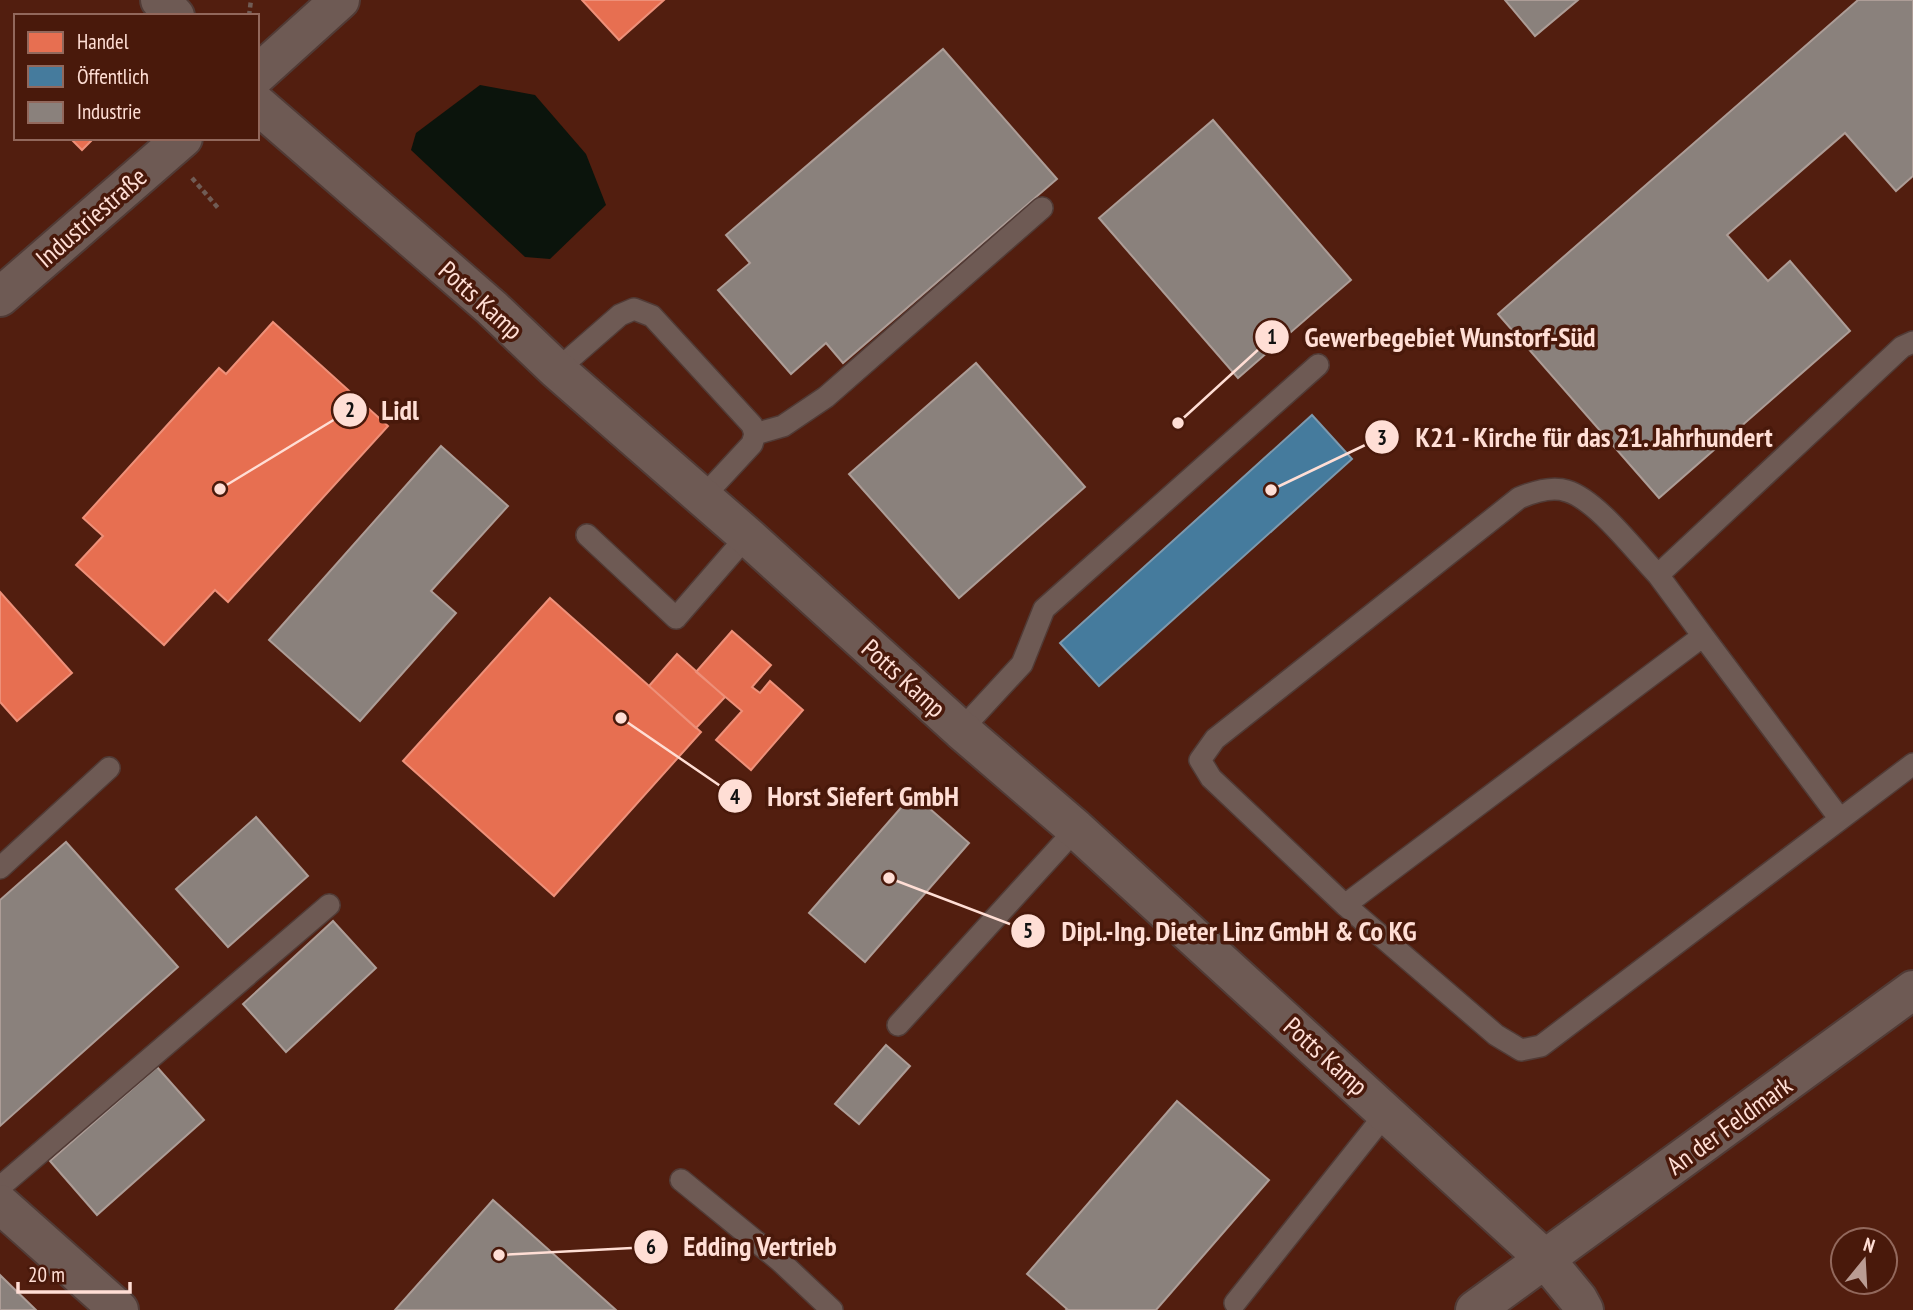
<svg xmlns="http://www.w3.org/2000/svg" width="1913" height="1310" viewBox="0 0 1913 1310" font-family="'PT Sans Narrow',sans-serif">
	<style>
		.built { fill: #521e0f; fill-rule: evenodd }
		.water { fill: #0b140c }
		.shops { fill: #e76f51; stroke: #ee9079; stroke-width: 2 }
		.public { fill: #457b9d; stroke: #7d99ae; stroke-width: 2 }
		.industry { fill: #8a817c; stroke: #ad9d97; stroke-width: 2 }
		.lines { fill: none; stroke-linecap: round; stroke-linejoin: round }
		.lane-casing { stroke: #513b36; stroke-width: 24 }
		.street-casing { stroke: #513b36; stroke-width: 42 }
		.path { stroke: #705c55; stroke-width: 4.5; stroke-dasharray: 5 3.5; stroke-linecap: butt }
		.lane { stroke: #6e5a54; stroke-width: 21 }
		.street { stroke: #6e5a54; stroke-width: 38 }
		.labels { text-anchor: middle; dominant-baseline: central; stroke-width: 7; stroke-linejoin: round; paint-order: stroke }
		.street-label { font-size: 26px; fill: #ffded5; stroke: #49190b }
		.leader { fill: none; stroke: #ffded5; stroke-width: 2.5 }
		.callout-dot { fill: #ffded5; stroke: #49190b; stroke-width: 2.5 }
		.mark-label { font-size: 21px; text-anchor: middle; font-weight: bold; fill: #111 }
		.callout-label { font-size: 28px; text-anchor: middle; font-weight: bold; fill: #ffded5; stroke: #49190b; stroke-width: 7; stroke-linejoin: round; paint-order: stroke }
	</style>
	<rect width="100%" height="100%" fill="#3b2119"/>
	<!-- built -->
	<path class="built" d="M 0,0 L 1913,0 L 1913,1310 L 0,1310 ZM 16,16 L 257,16 L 257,138 L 16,138 ZM 1843,1240 L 1885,1240 L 1885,1282 L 1843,1282 Z"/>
	<!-- water -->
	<path class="water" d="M 480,85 L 535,95 L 586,154 L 606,205 L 550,259 L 525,257 L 411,150 L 416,133 Z"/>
	<!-- shops -->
	<path class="shops" d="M 582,0 L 664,0 L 619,40 Z
		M 70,138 L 94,138 L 82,150 Z
		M 273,322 L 388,426 L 228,602 L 215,590 L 164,645 L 76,565 L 103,536 L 83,518 L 219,368 L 226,374 Z
		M 0,592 L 72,673 L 17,721 L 0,702 Z
		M 550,598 L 701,732 L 554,896 L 403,761 Z
		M 732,631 L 771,665 L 752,687 L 760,693 L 770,681 L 803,710 L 751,770 L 716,740 L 742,711 L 696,672 Z
		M 677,654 L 725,697 L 696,728 L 649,686 Z"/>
	<!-- public -->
	<path class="public" d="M 1312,415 L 1352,459 L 1099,686 L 1060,643 Z"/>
	<!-- industry -->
	<path class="industry" d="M 1505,0 L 1578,0 L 1535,36 Z
		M 1858,0 L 1913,0 L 1913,176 L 1896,191 L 1845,133 L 1727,235 L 1768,281 L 1790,261 L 1850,331 L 1659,498 L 1498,314 Z
		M 943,49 L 1057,179 L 843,363 L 826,343 L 791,374 L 718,290 L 750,263 L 726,235 Z
		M 1213,120 L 1351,280 L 1238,378 L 1099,218 Z
		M 976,363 L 1085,487 L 959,598 L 849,474 Z
		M 441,446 L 508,506 L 431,591 L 456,613 L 360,721 L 269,640 Z
		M 913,794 L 969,843 L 865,962 L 809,913 Z
		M 256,817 L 308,876 L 228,947 L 176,889 Z
		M 66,842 L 178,967 L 0,1126 L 0,900 Z
		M 333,921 L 376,968 L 286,1052 L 243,1004 Z
		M 886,1045 L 910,1066 L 859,1124 L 835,1104 Z
		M 157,1067 L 204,1120 L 97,1215 L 50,1161 Z
		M 1177,1101 L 1269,1180 L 1156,1310 L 1066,1310 L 1067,1309 L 1027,1274 Z
		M 493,1200 L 616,1310 L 395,1310 Z
		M 0,1275 L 36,1310 L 0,1310 Z"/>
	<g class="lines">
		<!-- lane casing -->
		<g class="lane-casing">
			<path id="lane" d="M 1913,342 L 1902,347 L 1658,575 C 1635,551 1597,500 1567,491 C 1552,486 1533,492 1519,498 L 1215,739 L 1200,760 L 1211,778 L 1345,905 L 1496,1035 L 1521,1050 L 1541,1046 L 1913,764
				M 557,370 L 620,315 L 634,309 L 652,316 L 752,425 L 755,434 L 752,444 L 702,498
				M 755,434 L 783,426 L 826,397 L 1042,208
				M 587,535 L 676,618 L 747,536
				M 1703,636 L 1840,819
				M 961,730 L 1022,664 L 1044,609 L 1318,365
				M 0,868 L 109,768
				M 1345,905 L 1703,636 L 1658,575
				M 898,1025 L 1076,829
				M 681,1180 L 780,1261 L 832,1310
				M 0,1187 L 329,905
				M 1235,1303 L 1387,1112"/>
		</g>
		<!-- street casing -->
		<g class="street-casing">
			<path id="street" d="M 160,0 L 175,16
				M 257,75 L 340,0
				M 257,104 L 492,308 L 557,370 L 747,536 L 961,730 L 1076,829 L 1545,1259 L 1578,1299 L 1584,1310
				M 0,297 L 183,138
				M 0,1204 L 119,1310
				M 1475,1310 L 1913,990"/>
		</g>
		<!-- path -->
		<path class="path" d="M 249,16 L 251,0
			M 192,178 L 219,209"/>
		<!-- lane -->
		<use href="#lane" class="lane"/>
		<!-- street -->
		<use href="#street" class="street"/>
	</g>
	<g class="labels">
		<!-- street labels -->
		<g class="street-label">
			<text transform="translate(91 217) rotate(-41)">Industriestraße</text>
			<text transform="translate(481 300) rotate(42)">Potts Kamp</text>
			<text transform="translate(904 678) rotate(42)">Potts Kamp</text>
			<text transform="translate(1326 1056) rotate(42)">Potts Kamp</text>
			<text transform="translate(1729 1125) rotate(-36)">An der Feldmark</text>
		</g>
	</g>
	<!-- callouts -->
	<path class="leader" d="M1178 423L1272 337M220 489L350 410M1271 490L1382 437M621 718L735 796M889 878L1028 931M499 1255L651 1247"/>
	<g class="callout-dot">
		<circle cx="1178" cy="423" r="7"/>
		<circle cx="220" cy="489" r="7"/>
		<circle cx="1271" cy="490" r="7"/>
		<circle cx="621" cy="718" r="7"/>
		<circle cx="889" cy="878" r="7"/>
		<circle cx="499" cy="1255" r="7"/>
		<circle cx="1272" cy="337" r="18"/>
		<circle cx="350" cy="410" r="18"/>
		<circle cx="1382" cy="437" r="18"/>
		<circle cx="735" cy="796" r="18"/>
		<circle cx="1028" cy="931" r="18"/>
		<circle cx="651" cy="1247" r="18"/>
	</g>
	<g class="mark-label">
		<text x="1272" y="344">1</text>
		<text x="350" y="417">2</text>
		<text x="1382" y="445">3</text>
		<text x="735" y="804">4</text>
		<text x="1028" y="938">5</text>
		<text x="651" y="1254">6</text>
	</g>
	<g class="callout-label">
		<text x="1450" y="347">Gewerbegebiet Wunstorf-Süd</text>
		<text x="400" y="420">Lidl</text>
		<text x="1594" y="447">K21 - Kirche für das 21. Jahrhundert</text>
		<text x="863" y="806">Horst Siefert GmbH</text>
		<text x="1239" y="941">Dipl.-Ing. Dieter Linz GmbH &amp; Co KG</text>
		<text x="760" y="1256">Edding Vertrieb</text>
	</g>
	<!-- legend -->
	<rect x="14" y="14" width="245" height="126" fill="#49190b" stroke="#92685c" stroke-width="2"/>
	<rect x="28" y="32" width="35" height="21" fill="#e76f51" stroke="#92685c" stroke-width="2"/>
	<text x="77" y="49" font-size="21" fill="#ffded5">Handel</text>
	<rect x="28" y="66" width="35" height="21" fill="#457b9d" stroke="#92685c" stroke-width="2"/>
	<text x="77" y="84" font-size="21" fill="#ffded5">Öffentlich</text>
	<rect x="28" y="102" width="35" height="21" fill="#8a817c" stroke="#92685c" stroke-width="2"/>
	<text x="77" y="119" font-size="21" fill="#ffded5">Industrie</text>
	<!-- north arrow -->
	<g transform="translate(1864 1261) rotate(18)"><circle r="33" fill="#49190b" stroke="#92685c" stroke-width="2"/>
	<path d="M0-5L12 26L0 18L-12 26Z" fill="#ba9c93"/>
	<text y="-10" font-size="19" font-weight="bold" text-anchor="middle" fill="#ffded5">N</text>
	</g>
	<!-- scale -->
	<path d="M18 1282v10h112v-10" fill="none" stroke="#ffded5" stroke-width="3.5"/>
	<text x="28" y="1282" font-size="21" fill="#ffded5" stroke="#49190b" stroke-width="5" paint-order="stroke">20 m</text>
</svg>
